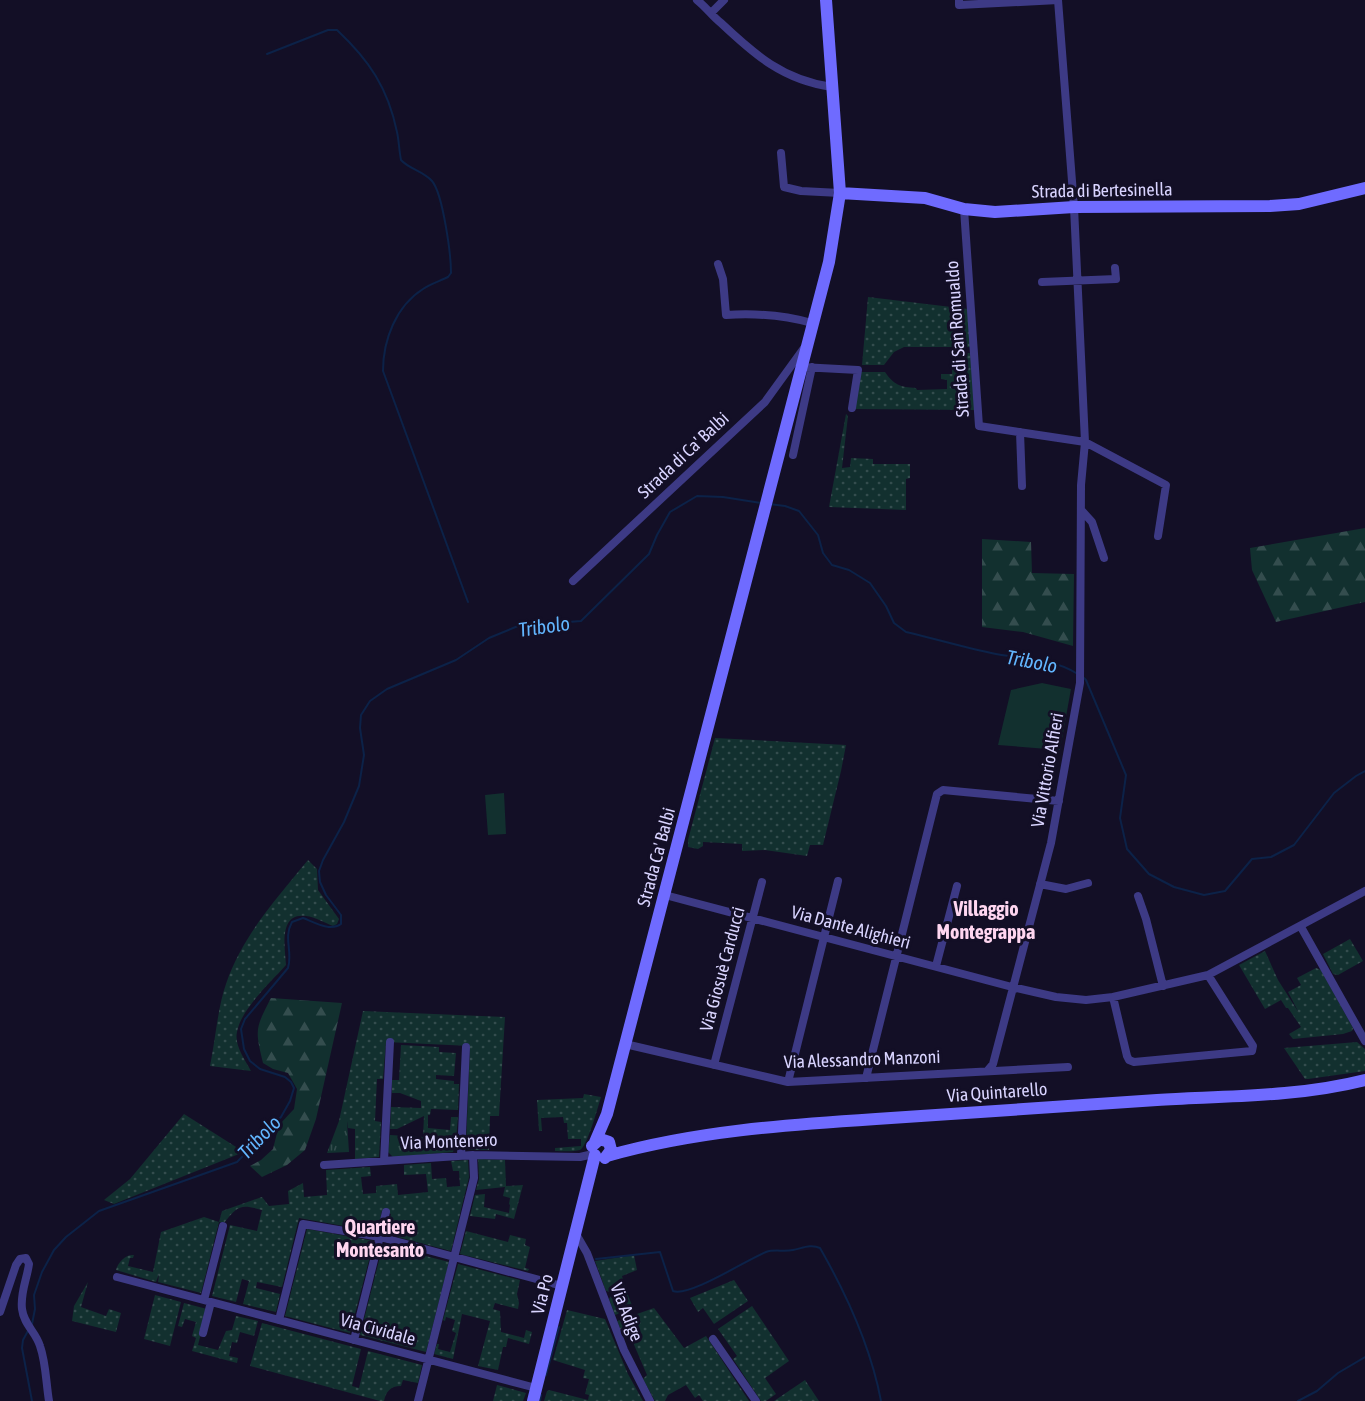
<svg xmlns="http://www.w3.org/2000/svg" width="1365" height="1401" viewBox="0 0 1365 1401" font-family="'Asap Condensed',sans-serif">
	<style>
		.grass { fill: url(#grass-dots) }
		.forest { fill: url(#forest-firs) }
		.park { fill: url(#park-tufts) }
		.pitch { fill: #12302f }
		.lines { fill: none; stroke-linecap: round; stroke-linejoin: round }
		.stream { stroke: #0c2248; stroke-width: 2 }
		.street { stroke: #3d3a85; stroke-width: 8 }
		.secondary { stroke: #6f6bff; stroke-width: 12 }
		.labels { text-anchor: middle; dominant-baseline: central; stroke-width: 6; stroke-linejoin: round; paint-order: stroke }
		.street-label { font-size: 18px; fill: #d9d4ff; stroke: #130f26 }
		.water-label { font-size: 20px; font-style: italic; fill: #62b6ff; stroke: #130f26 }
		.neighbourhood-label { font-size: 20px; font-weight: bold; fill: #ffd6f0; stroke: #130f26 }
	</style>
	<defs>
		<pattern id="grass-dots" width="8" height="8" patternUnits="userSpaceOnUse" patternTransform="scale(1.5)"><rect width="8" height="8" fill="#12302f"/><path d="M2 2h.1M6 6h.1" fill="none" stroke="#344d4e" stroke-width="1.8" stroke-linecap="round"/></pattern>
		<pattern id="forest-firs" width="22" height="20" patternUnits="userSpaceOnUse" patternTransform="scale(1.5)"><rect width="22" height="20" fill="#12302f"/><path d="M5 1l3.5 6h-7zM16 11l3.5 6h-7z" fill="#344d4e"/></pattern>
		<pattern id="park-tufts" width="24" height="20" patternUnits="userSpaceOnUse" patternTransform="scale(1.5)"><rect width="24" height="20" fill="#12302f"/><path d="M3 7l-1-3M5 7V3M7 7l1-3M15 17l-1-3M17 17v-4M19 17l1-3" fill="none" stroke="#344d4e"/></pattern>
	</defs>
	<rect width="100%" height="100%" fill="#130f26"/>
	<!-- grass -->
	<path class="grass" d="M 868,297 L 968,309 L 971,347 L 904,347 L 894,352 L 884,365 L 862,365 Z
		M 953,353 L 971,353 L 975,410 L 853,409 L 861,372 L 885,372 C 894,385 900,387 916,388 L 917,390 L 947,389 L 947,380 L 941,379 L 941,374 L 952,374 Z
		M 846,414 L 848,416 L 842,468 L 850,467 L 851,458 L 873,459 L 873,464 L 910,464 L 910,478 L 906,479 L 906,510 L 829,507 Z
		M 715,738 L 846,745 L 841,771 L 823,845 L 810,845 L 807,856 L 765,850 L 742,851 L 742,844 L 703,842 L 703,846 L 698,849 L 688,847 L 688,840 Z
		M 308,860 L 317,869 L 318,890 L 339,919 L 337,924 L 333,926 C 325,923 315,917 306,916 C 278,912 285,948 286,965 C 271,982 241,1009 237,1032 C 234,1045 245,1060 251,1071 L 210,1066 C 215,1042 218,1006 226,984 C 242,936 277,898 308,860 Z
		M 1350,939 L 1363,961 L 1338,975 L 1333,974 L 1323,954 Z
		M 1265,951 L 1278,980 L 1299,1013 L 1288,992 L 1301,985 L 1297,978 L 1316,968 L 1321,970 L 1353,1028 L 1352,1031 L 1343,1034 L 1293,1039 L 1289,1034 L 1301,1027 L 1288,1008 L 1286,1008 L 1281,1000 L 1265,1009 L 1239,965 Z
		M 363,1011 L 505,1017 L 499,1116 L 490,1116 L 489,1150 L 469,1150 L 466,1146 L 470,1046 L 386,1042 L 383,1079 L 377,1079 L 375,1121 L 381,1122 L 379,1157 L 355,1159 L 355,1129 L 348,1128 L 347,1121 L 339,1121 Z
		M 1357,1042 L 1365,1049 L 1365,1071 L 1308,1079 L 1305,1079 L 1284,1048 Z
		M 401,1045 L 439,1047 L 439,1052 L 456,1053 L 454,1076 L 436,1075 L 436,1079 L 454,1081 L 454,1084 L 459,1084 L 458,1110 L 431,1109 L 430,1115 L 428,1115 L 428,1128 L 450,1130 L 451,1117 L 458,1117 L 456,1139 L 423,1137 L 424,1116 L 397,1129 L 390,1129 L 391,1107 L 421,1108 L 421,1101 L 400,1093 L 392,1093 L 392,1080 L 399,1080 Z
		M 584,1094 L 601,1097 C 598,1107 587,1147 580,1150 C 573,1152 562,1151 555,1151 L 555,1148 L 581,1146 L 581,1139 L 568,1139 L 567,1123 L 564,1123 L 563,1117 L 541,1118 L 542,1131 L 539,1131 L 537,1100 L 583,1098 Z
		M 184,1114 L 244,1152 L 114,1204 L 104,1200 L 130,1179 Z
		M 478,1159 L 505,1160 L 506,1186 L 523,1185 L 514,1219 L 496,1214 L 495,1219 L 470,1216 L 475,1195 L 485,1194 L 484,1207 L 509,1213 L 510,1205 L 509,1204 L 510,1198 L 503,1196 L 505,1187 L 476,1190 L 479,1179 Z
		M 468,1160 L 469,1177 L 451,1251 L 386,1234 L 391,1214 L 382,1211 L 377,1232 L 299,1218 L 282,1287 L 257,1282 L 256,1288 L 280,1294 L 276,1312 L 243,1304 L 249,1281 L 242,1279 L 236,1302 L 212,1296 L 230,1225 L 257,1231 L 262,1210 C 241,1204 238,1205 224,1223 L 219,1222 L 201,1293 L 158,1282 L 159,1274 L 156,1282 L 116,1270 C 118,1262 126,1254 134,1255 L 133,1258 L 130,1258 L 128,1266 L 153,1272 L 161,1232 L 204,1217 L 219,1222 L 222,1211 L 262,1197 L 269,1206 L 289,1204 L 288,1191 L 303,1183 L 304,1197 L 327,1195 L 326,1170 L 370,1167 L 371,1176 L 361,1177 L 363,1194 L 376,1193 L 376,1186 L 397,1184 L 398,1195 L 428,1192 L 426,1174 L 404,1175 L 404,1165 L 431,1163 L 432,1179 L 446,1178 L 447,1187 L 460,1186 L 459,1171 L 453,1171 L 451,1161 Z
		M 307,1229 L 374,1241 L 350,1333 L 285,1316 Z
		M 466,1231 L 508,1242 L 510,1235 L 526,1239 L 525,1245 L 530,1247 L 525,1268 L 529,1269 L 528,1271 L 460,1254 Z
		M 383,1245 L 449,1262 L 426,1352 L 360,1335 Z
		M 634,1255 L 637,1270 L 622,1276 L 625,1287 L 610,1292 L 606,1291 L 595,1261 Z
		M 458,1264 L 520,1280 L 517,1294 L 519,1303 L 518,1309 L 495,1303 L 493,1309 L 500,1311 L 501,1332 L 524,1338 L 526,1330 L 532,1332 L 529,1344 L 508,1338 L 506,1347 L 503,1347 L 498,1370 L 478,1366 L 490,1321 L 462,1314 L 453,1359 L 434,1354 L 437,1344 L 439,1344 L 438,1349 L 450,1352 L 456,1333 L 452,1331 L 455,1320 L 446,1317 L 445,1321 L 443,1320 Z
		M 734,1280 L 748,1301 L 714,1324 L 703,1308 L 698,1312 L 690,1298 Z
		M 88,1282 L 81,1307 L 106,1316 L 109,1309 L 121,1313 L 116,1332 L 72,1321 L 74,1306 Z
		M 626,1290 L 633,1308 L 615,1315 L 609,1299 L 611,1296 Z
		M 155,1295 L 181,1302 L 170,1346 L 144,1339 Z
		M 184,1303 L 207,1309 L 198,1345 L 218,1350 L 226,1331 L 232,1330 L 236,1316 L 258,1321 L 254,1336 L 240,1332 L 237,1343 L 232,1342 L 229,1356 L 238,1358 L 237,1363 L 192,1351 L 196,1338 L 192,1336 L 196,1322 L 185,1319 L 182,1327 L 178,1326 Z
		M 752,1306 L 789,1361 L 765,1378 L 776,1394 L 766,1401 L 761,1401 L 733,1359 L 737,1356 L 718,1329 Z
		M 654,1308 L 684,1348 L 706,1336 L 749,1401 L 703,1401 L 699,1395 L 695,1398 L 686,1385 L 668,1395 L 665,1401 L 655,1401 L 643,1379 L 647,1375 L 629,1333 L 623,1335 L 617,1321 Z
		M 567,1310 L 605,1319 L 628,1374 L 643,1401 L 544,1401 L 547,1391 L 549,1390 L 588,1400 L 589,1395 L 585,1394 L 589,1379 L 583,1378 L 585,1370 L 553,1360 Z
		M 262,1323 L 361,1349 L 352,1386 L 359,1388 L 368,1351 L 422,1365 L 418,1383 L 403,1380 L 401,1386 C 390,1386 386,1392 384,1401 L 380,1401 L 250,1366 Z
		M 805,1380 L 819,1401 L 774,1401 Z
		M 497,1385 L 526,1393 L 523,1401 L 493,1401 Z"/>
	<!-- forest -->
	<path class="forest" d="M 1365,528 L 1365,602 L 1276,622 L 1252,570 L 1250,548 Z
		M 982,539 L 1031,542 L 1032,573 L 1074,574 L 1073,646 L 1023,632 L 982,627 Z
		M 271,998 L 342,1003 L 316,1119 L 305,1150 L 287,1165 L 262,1177 L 250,1166 L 261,1160 L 273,1149 L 279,1125 L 294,1109 L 297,1089 L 288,1073 L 273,1069 L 263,1063 C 255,1029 255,1029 271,998 Z"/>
	<!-- park -->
	<path class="park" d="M 339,1121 L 347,1121 L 349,1152 L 327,1153 Z
		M 390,1135 L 456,1139 L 453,1152 L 393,1157 L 388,1152 Z"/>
	<!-- pitch -->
	<path class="pitch" d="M 1042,683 L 1071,689 L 1060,750 L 998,745 L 1011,690 Z
		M 504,793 L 506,834 L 488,835 L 485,795 Z"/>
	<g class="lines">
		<!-- stream -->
		<path class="stream" d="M 267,54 L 328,30 L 337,30 C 369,60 388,88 397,132 C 399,141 399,150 401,160 C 409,169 423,171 432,181 C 443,194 451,255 451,273 L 448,277 C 440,281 430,284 423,289 C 396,306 383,340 383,371 L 468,602
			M 769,504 L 785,506 L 799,511 L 818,535 L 823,553 L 832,565 L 849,570 L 870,583 L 886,606 L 894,623 L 906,632 C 936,639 966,648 996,654 C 1023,659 1052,658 1076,673
			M 1084,678 L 1086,680 L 1126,775 L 1120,818 L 1127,849 L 1149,874 L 1174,887 L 1204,895 L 1225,891 L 1252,859 L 1271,857 L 1294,845 L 1334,793 L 1356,776 L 1365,771
			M 596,1259 L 660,1252 L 673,1291 C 690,1297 746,1260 766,1252 C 774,1249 784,1252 793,1250 C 803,1248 811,1244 820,1248 C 847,1295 871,1348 881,1401
			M 32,1324 L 35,1309 L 34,1295 L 42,1272 L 54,1250 L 66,1237 L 99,1211 L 237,1162 L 281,1117 L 290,1101 L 294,1088 L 291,1082 L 285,1077 L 260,1069 L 250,1061 L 244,1049 L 241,1029 L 245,1019 L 288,968 C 293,952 283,938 292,922 L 303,918 C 314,922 330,932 341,924 L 341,915 L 326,895 L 320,882 L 319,871 L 323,860 L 344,822 L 359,786 L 364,755 L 360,728 L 361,715 L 370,701 L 387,689 L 456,660 L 489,638 L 518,626 L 581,621 L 649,554 L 657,535 L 670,512 L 697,496 L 723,497 L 761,503
			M 29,1329 L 23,1340 L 22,1348 L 32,1401
			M 546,1375 L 559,1327
			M 540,1401 L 541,1395
			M 1298,1401 L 1317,1391 L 1338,1373 L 1365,1357"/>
		<!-- street -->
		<path class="street" d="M 697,0 C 706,7 712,16 721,23 C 755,55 783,80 832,87
			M 959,0 L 959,5 L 1058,0
			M 711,13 L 724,0
			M 781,153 L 784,187 L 801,191 L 840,193
			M 964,209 L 979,426 L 1085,442 L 1166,485 L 1158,536
			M 718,264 L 723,279 L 726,315 C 756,313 783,315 812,323
			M 1042,282 L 1116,279 L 1115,268
			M 801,367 L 858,370 L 852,408
			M 1020,432 L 1022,486
			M 793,455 L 812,367
			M 1082,511 L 1092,522 L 1104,558
			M 573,581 L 765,402 L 804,348
			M 1040,884 L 1066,889 L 1088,883
			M 665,895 L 1012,987 L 1056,997 L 1086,1000 L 1113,997 L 1208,975 L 1365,891
			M 1138,896 L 1146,919 L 1163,986
			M 1301,927 L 1365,1041
			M 936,966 L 957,886
			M 1113,997 L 1127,1056 L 1129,1060 L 1134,1062 L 1252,1051 L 1253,1046 L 1208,975
			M 625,1044 L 788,1082 L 1068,1067
			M 714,1065 L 762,882
			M 988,1070 L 993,1064 L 1051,843 L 1080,683 L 1081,485 L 1085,442 L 1074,207 L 1058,0
			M 866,1078 L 937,794 L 943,790 L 1059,801
			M 788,1082 L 838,881
			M 461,1155 L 466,1047
			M 384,1161 L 390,1042
			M 324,1165 L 473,1155 L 580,1157 L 593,1154
			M 576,1234 L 587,1253 L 624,1350 L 650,1401
			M 117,1277 L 536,1388
			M 204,1300 L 223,1226
			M 0,1312 L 16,1265 L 20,1259 L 26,1258 L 29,1264 C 27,1279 20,1293 22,1309 C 24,1325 36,1332 40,1346 C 46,1363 46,1383 49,1401
			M 279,1320 L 303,1224 L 380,1237 L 562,1286
			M 203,1333 L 211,1302
			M 713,1339 L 756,1401
			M 354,1340 L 386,1212
			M 418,1401 L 474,1178 L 473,1155"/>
		<!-- secondary -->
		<path class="secondary" d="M 840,193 L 925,198 L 964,209 L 995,212 L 1074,207 L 1270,206 L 1299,204 L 1365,188
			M 595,1142 L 607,1114 L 829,262 L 840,193 L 826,0
			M 592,1146 L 600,1139 L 609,1142 L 611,1150 L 605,1158
			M 607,1156 C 695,1131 785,1125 876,1119 C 970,1112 1064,1106 1157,1100 C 1226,1096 1298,1097 1365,1080
			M 533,1401 L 595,1155"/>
	</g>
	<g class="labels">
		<!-- street labels -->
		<g class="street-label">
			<text transform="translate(1102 190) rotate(-1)">Strada di Bertesinella</text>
			<text transform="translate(957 339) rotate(-94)">Strada di San Romualdo</text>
			<text transform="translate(683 455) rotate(-43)">Strada di Ca' Balbi</text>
			<text transform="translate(1047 770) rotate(-80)">Via Vittorio Alfieri</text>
			<text transform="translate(656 857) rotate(-75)">Strada Ca' Balbi</text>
			<text transform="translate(851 927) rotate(15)">Via Dante Alighieri</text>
			<text transform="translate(722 969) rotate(-75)">Via Giosuè Carducci</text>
			<text transform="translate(862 1059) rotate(-2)">Via Alessandro Manzoni</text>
			<text transform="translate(997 1092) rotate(-4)">Via Quintarello</text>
			<text transform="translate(449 1141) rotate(-2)">Via Montenero</text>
			<text transform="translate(542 1294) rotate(-76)">Via Po</text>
			<text transform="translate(627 1312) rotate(69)">Via Adige</text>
			<text transform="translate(378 1329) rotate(15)">Via Cividale</text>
		</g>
		<!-- water labels -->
		<g class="water-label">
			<text transform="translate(544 626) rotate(-8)">Tribolo</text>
			<text transform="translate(1032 661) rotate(11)">Tribolo</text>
			<text transform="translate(259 1137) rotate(-46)">Tribolo</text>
		</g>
		<!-- neighbourhood labels -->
		<g class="neighbourhood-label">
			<text x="986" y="908">Villaggio<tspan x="986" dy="23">Montegrappa</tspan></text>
			<text x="380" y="1226">Quartiere<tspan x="380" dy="23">Montesanto</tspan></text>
		</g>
	</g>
</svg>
